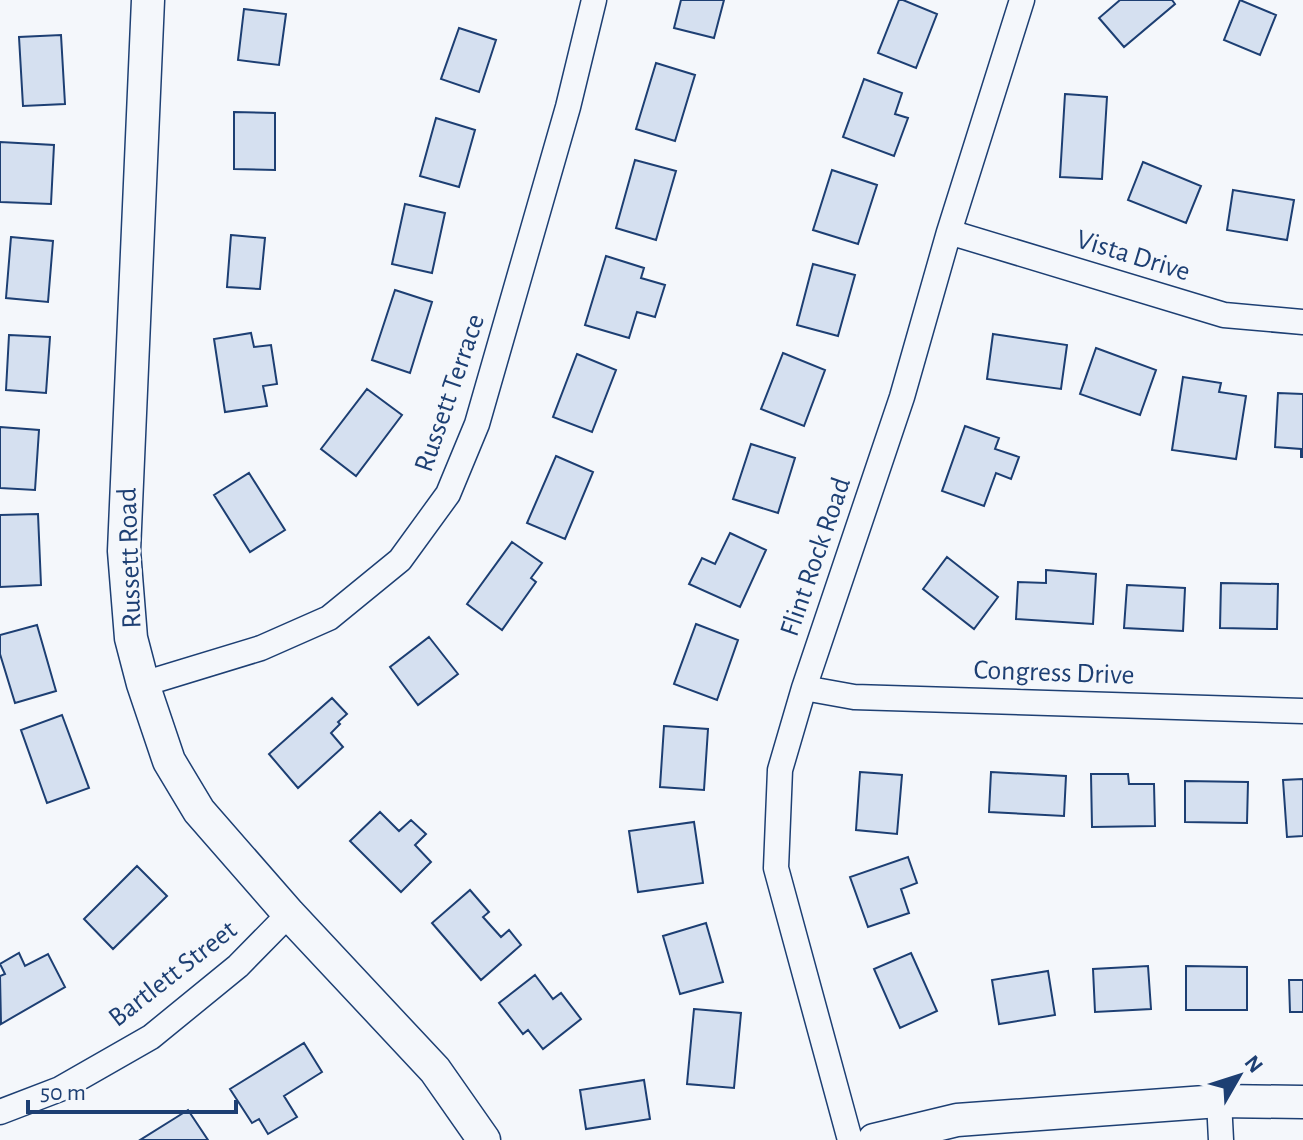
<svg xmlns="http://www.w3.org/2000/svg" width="1303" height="1140" viewBox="0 0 1303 1140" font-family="'Alegreya Sans',sans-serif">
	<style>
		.building { fill: #d5e0f0; stroke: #1d3f73; stroke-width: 2 }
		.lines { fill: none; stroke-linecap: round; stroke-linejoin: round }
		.minor-casing { stroke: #1d3f73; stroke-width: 27 }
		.tertiary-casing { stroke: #1d3f73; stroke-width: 35 }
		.minor { stroke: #f4f7fb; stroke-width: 24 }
		.tertiary { stroke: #f4f7fb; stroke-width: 32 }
		.labels { text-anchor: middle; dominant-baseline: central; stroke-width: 6; stroke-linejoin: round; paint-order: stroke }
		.street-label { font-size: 28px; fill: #1d3f73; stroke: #f4f7fb }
	</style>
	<rect width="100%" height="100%" fill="#f4f7fb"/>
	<!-- building -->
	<path class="building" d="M 681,0 L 724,0 L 714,38 L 674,28 Z
		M 899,0 L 903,0 L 937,14 L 916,68 L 878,53 Z
		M 1120,0 L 1172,0 L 1175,4 L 1124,47 L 1099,18 Z
		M 1240,0 L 1276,15 L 1260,55 L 1224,40 Z
		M 244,9 L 286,14 L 279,65 L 238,60 Z
		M 459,28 L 496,40 L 479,92 L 441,79 Z
		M 61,35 L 65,104 L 23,106 L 19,37 Z
		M 656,63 L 695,75 L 675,141 L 636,129 Z
		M 864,79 L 902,93 L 895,114 L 908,118 L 894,156 L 843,137 Z
		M 1065,94 L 1107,97 L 1102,179 L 1060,177 Z
		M 234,112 L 275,113 L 275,170 L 234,169 Z
		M 436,118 L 475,130 L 459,187 L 420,176 Z
		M 0,142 L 54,145 L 51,204 L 0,202 Z
		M 635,160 L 676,171 L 656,240 L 616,228 Z
		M 1143,162 L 1201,186 L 1186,223 L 1128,200 Z
		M 832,170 L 877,185 L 858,244 L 813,230 Z
		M 1233,190 L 1294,200 L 1287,240 L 1227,230 Z
		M 405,204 L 445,213 L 432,273 L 392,264 Z
		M 231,235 L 265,238 L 260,289 L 227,287 Z
		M 11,237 L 53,241 L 48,302 L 6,298 Z
		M 606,256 L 644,268 L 641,278 L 665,285 L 655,317 L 637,312 L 629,338 L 585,325 Z
		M 813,264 L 855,275 L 838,336 L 797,325 Z
		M 395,290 L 432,302 L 410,373 L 372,360 Z
		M 251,333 L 254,347 L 271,345 L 277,384 L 263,386 L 267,406 L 225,412 L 214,339 Z
		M 993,334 L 1067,345 L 1061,389 L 987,379 Z
		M 9,335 L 50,337 L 46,393 L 6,390 Z
		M 1096,348 L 1156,370 L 1140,415 L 1080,394 Z
		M 783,353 L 825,370 L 804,426 L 761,409 Z
		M 577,354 L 616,370 L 592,432 L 553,417 Z
		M 1183,377 L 1221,383 L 1219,392 L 1246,396 L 1236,459 L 1172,450 Z
		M 367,389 L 402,415 L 356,476 L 321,449 Z
		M 1278,393 L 1303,394 L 1303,457 L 1301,457 L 1301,449 L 1275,447 Z
		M 965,426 L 999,438 L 995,449 L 1019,457 L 1011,479 L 996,473 L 984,506 L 942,491 Z
		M 0,427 L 39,430 L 35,490 L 0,488 Z
		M 751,444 L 795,458 L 778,513 L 733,499 Z
		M 556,456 L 593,472 L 565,539 L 527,523 Z
		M 249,473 L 285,530 L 250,552 L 214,495 Z
		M 38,514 L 41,585 L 0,587 L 0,515 Z
		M 730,533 L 766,550 L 740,607 L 689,584 L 702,558 L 715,564 Z
		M 512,542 L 542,563 L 531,578 L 536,582 L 502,630 L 467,604 Z
		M 947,557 L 998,597 L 974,629 L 923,589 Z
		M 1046,570 L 1096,574 L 1093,624 L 1016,619 L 1018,582 L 1046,583 Z
		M 1221,583 L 1278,584 L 1277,629 L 1220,628 Z
		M 1127,585 L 1185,588 L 1183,631 L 1124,628 Z
		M 696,624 L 738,640 L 717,700 L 674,684 Z
		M 37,625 L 56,691 L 15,703 L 0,654 L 0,635 Z
		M 429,637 L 458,674 L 418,705 L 390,667 Z
		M 332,698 L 347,714 L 338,722 L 340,724 L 331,733 L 343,747 L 298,788 L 269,754 Z
		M 62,715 L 89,788 L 47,803 L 21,730 Z
		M 664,726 L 708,729 L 704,790 L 660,787 Z
		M 860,772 L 902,775 L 897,834 L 856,830 Z
		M 991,772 L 1066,776 L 1064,816 L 989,812 Z
		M 1091,774 L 1128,774 L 1129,784 L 1154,784 L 1155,826 L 1092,827 Z
		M 1303,779 L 1303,836 L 1287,837 L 1283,780 Z
		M 1185,781 L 1248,782 L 1247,823 L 1185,822 Z
		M 380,812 L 399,831 L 411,820 L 426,834 L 415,845 L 431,862 L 401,892 L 350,841 Z
		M 694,822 L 703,883 L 638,892 L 629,831 Z
		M 908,857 L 917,883 L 901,889 L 909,913 L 868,927 L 850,877 Z
		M 137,866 L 167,896 L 113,949 L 84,919 Z
		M 470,890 L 489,912 L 483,917 L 501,937 L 509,930 L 521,945 L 481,980 L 432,923 Z
		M 706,923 L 723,982 L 680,994 L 663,936 Z
		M 19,953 L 25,966 L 48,954 L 65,987 L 1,1024 L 0,976 L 5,974 L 0,964 Z
		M 911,953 L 937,1011 L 900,1028 L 874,969 Z
		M 1148,966 L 1151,1009 L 1095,1012 L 1093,969 Z
		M 1186,966 L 1247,967 L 1247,1010 L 1186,1010 Z
		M 1048,971 L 1055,1015 L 999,1024 L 992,980 Z
		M 535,975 L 553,999 L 561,993 L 581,1019 L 543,1049 L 528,1030 L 523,1034 L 499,1003 Z
		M 1289,980 L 1303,980 L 1303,1012 L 1290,1012 Z
		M 694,1009 L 741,1013 L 734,1088 L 687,1084 Z
		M 304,1043 L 322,1072 L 284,1096 L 297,1117 L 268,1134 L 259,1119 L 252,1123 L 230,1089 Z
		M 644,1080 L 650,1119 L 586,1129 L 580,1090 Z
		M 188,1110 L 208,1140 L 140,1140 Z"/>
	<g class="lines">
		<!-- minor casing -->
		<g class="minor-casing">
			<path id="minor" d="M 949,232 L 1224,315 L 1303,322
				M 143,684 L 261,648 L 329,618 L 400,560 L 448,494 L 477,424 L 568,107 L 594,0
				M 804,688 L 854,697 L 1303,711
				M 1219,1101 L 1221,1140
				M 0,1112 L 60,1089 L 151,1037 L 238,966 L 289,914
				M 850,1140 L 776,868 L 780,770 L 804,688 L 902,397 L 949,232 L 1022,0"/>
		</g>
		<!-- tertiary casing -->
		<g class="tertiary-casing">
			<path id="tertiary" d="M 148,0 L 124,551 L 131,638 L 143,684 L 169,761 L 199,811 L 289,914 L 435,1070 L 484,1140
				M 874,1140 L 957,1120 L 1219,1101 L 1303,1102"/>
		</g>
		<!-- minor -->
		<use href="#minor" class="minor"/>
		<!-- tertiary -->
		<use href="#tertiary" class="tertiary"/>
	</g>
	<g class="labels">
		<!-- street labels -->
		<g class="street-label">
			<text transform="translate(1133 256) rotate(17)">Vista Drive</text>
			<text transform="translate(450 393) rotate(-71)">Russett Terrace</text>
			<text transform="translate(816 557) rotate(-71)">Flint Rock Road</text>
			<text transform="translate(130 558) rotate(-92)">Russett Road</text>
			<text transform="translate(1054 673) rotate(2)">Congress Drive</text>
			<text transform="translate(173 974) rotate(-38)">Bartlett Street</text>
		</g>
	</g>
	<!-- north arrow -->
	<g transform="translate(1239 1076) rotate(51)" stroke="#f4f7fb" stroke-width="6" paint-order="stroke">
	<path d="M0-6L14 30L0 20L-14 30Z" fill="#1d3f73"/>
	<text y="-12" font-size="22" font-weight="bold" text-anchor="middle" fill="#1d3f73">N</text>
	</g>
	<!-- scale -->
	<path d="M28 1100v12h208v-12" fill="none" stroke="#1d3f73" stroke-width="4"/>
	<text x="40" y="1100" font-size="24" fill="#1d3f73" stroke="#f4f7fb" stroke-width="6" paint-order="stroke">50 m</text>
</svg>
